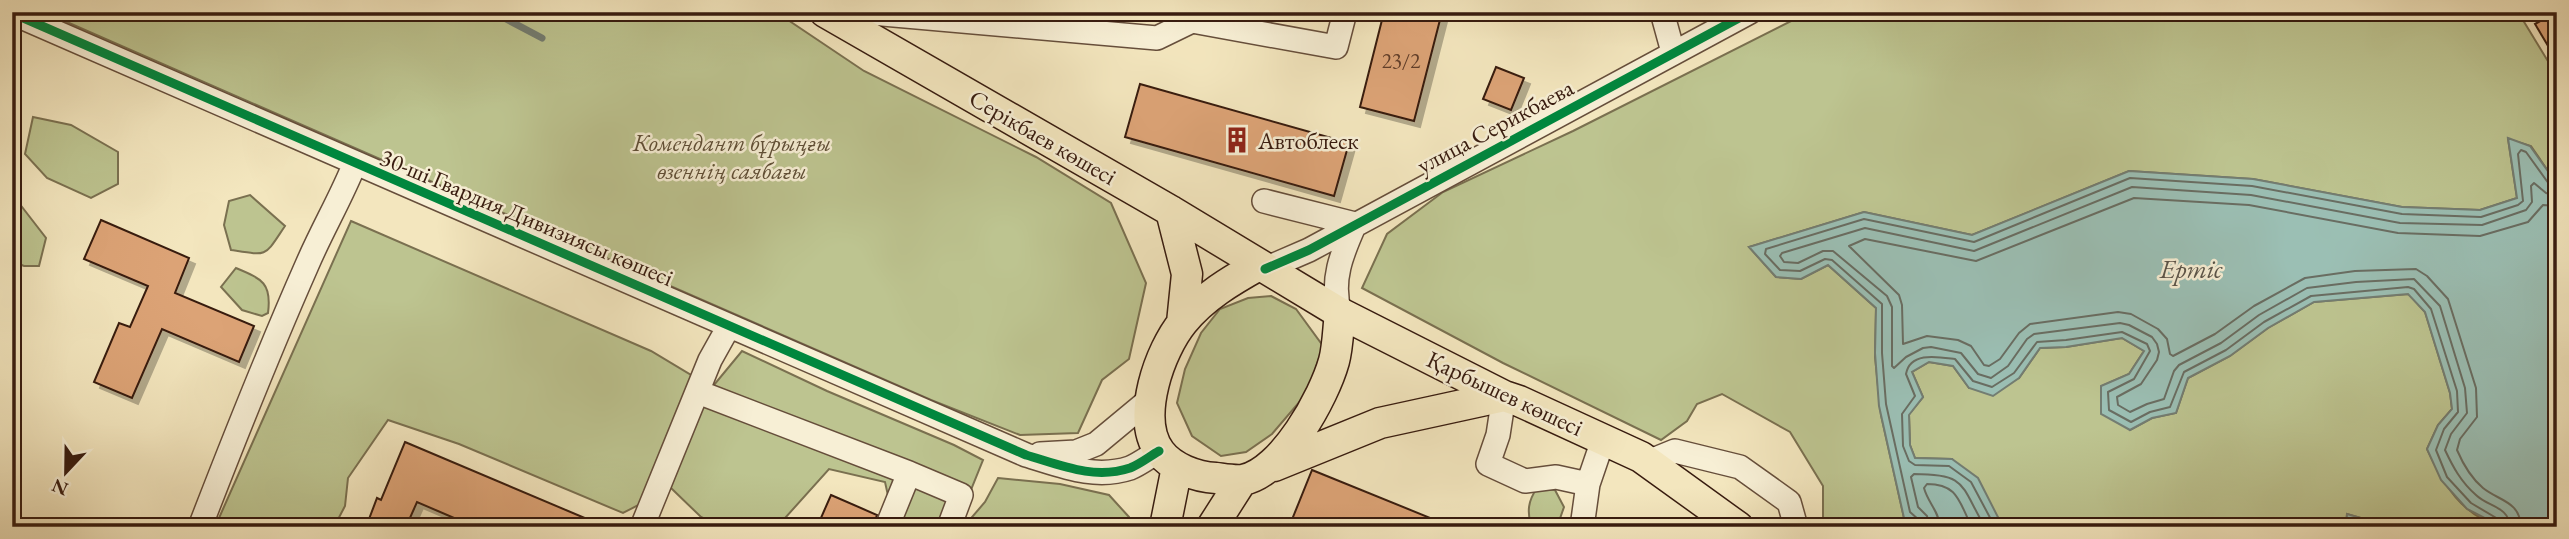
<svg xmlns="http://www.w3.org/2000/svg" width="2569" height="539" viewBox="0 0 2569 539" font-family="'EB Garamond',serif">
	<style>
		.green { fill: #bdc490; stroke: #7a7050; stroke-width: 2 }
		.water { fill: #9bbfb4; stroke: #737d72; stroke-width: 2 }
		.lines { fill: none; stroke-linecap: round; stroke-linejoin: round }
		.shore { stroke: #696d62; stroke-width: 2 }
		.stream { stroke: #737d72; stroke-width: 7 }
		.building { fill: #dca376; stroke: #371b0f; stroke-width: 2; filter: url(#shadow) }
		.minor-casing { stroke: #664e3b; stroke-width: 26 }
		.major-casing { stroke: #371b0f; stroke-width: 33 }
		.minor { stroke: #f7efd5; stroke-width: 23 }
		.major { stroke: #f3e6be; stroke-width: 30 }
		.cycleway-casing { stroke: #f7efd5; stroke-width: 13 }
		.cycleway { stroke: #00873e; stroke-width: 9 }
		.labels { text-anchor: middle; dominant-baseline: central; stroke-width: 5; stroke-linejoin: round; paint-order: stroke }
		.number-label { font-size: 21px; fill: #603d29 }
		.street-label { font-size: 24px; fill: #371b0f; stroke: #f7efd5 }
		.poi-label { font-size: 24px; fill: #371b0f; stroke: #f7efd5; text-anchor: start }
		.park-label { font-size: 24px; font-style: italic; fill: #5f4e36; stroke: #f7efd5 }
		.water-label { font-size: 26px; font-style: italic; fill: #5a5449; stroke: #f7efd5 }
	</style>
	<defs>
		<filter id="shadow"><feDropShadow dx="6" dy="6" stdDeviation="0" flood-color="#0004"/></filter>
	</defs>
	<rect width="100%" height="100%" fill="#f3e6be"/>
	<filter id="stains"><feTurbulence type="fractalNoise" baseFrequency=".00286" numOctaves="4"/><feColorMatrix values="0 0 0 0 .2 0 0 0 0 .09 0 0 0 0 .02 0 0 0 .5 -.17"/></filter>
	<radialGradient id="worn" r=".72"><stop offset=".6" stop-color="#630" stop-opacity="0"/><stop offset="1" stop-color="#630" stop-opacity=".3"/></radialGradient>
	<!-- green -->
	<path class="green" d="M 44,12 L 776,12 L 864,71 L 1036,157 L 1111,203 L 1146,283 L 1129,359 L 1102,380 L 1078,433 L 1020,435 L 931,400 Z
		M 1809,12 L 2413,12 L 2418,15 L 2419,12 L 2518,12 L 2557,76 L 2557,184 L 2531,146 L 2508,139 L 2517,198 L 2480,210 L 2402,207 L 2253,179 L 2129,171 L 1972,235 L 1864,212 L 1749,247 L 1776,277 L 1801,279 L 1828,265 L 1876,308 L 1875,357 L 1881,415 L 1904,518 L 1918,527 L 1823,527 L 1823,486 L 1790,432 L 1722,394 L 1697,404 L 1687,421 L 1661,440 L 1503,363 L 1362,288 L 1387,234 L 1443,192 L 1573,131 Z
		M 33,117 L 71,125 L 118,152 L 118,184 L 91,198 L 47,178 L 25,154 Z
		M 12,194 L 46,238 L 39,266 L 24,266 L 12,261 Z
		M 250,195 L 285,226 C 264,257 269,256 231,250 L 224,225 L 229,201 Z
		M 351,221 L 651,351 L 693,376 L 714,385 L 742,351 L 827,391 L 954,445 L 983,460 L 956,527 L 895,527 L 885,482 L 829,469 L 777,527 L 722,527 L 701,517 L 671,488 L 623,513 L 459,444 L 388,420 L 348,478 L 345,506 L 334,527 L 215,527 Z
		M 236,268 C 262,279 272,283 268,313 L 262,316 L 242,310 L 221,287 Z
		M 2409,294 L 2425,312 L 2450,393 L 2452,409 L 2438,425 L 2427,449 C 2443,484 2462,516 2502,527 L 2392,527 L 2347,514 L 2346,527 L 2003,527 L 1993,510 L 1952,459 L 1915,458 L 1910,445 L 1909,414 L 1923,397 L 1912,372 L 1929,362 L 1953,366 L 1969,388 L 2019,378 L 2040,348 L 2066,347 L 2122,338 L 2144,351 L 2129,374 L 2102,386 L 2130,430 L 2152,418 L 2176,413 L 2188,378 L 2230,356 L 2268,328 L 2314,302 Z
		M 1271,296 L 1296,309 L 1323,346 L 1308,392 L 1272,434 L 1246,452 L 1221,456 L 1192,436 L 1177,403 L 1185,369 L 1201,333 L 1220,309 L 1248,298 Z
		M 998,478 L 1060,484 L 1109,495 L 1129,517 L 1129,527 L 970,527 L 966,524 L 985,502 Z
		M 1537,488 L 1555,490 L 1564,507 L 1557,527 L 1531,527 C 1527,511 1528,501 1537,488 Z"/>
	<!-- water -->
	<path class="water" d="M 2508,138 L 2530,146 L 2557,184 L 2557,527 L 2502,527 L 2467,509 L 2441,480 L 2427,449 L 2438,425 L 2452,409 L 2450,393 L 2425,312 L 2408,294 L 2314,302 L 2268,328 L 2230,356 L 2188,378 L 2176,413 L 2152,418 L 2130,430 L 2101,414 L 2101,386 L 2129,374 L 2144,351 L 2122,338 L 2066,347 L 2040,348 L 2019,378 L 1993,396 L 1969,388 L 1953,366 L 1929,362 L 1912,372 L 1923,397 L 1909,415 L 1910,445 L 1915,458 L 1952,459 L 1978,478 L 2003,527 L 1918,527 L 1904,518 L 1879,406 L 1875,353 L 1876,308 L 1828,265 L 1801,279 L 1776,277 L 1749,247 L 1864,212 L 1972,235 L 2129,171 L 2253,179 L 2402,207 L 2480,210 L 2517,198 Z
		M 2347,514 L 2392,527 L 2346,527 Z"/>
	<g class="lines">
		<!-- shore -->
		<path class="shore" d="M 1920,527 L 1919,520 L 1910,512 L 1886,404 L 1882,353 L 1882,304 L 1832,260 L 1825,259 L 1800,271 L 1780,270 L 1765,254 L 1766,249 L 1864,219 L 1974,242 L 2130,178 L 2252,186 L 2402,214 L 2481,217 L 2518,205 L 2523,201 L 2518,154 L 2521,150 L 2526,152 L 2549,184 L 2557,187
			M 1929,527 L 1927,516 L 1918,507 L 1911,477 L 1914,474 C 1968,474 1960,485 1985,527
			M 1940,527 C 1939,511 1928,503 1924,488 L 1927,484 C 1959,484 1959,503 1972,527
			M 1995,527 L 1971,482 L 1949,466 L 1915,465 L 1909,461 L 1903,446 L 1902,414 L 1915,396 L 1906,374 C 1910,351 1939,357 1955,359 L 1973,381 L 1992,387 L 2014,373 L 2037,342 L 2066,340 L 2122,332 L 2147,344 L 2150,351 L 2134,379 L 2108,392 L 2109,410 L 2131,422 L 2150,412 L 2170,407 L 2184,372 L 2226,350 L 2264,322 L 2311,296 L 2408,287 L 2414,289 L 2431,309 L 2457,391 L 2458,412 L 2444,429 L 2436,450 L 2447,477 L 2471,503 L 2498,519 L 2501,527
			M 2510,527 C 2509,506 2488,507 2476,495 C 2461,482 2453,467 2445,450 L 2451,434 L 2467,413 L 2465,388 L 2440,306 L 2414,279 L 2356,282 L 2307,288 L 2259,315 L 2221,343 L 2179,365 L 2174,371 L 2164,399 L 2147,404 L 2130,412 L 2118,405 L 2117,397 L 2141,384 L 2157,360 L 2159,352 L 2157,344 L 2152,337 L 2129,325 L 2120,323 L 2034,334 L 2027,339 L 2008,366 L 1991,378 L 1978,374 L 1961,353 L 1931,347 L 1923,348 L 1906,357 L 1894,368 L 1892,366 L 1892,307 L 1887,296 L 1833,251 L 1823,251 L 1798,263 L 1784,262 L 1780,256 L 1782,253 L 1865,228 L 1974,251 L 2132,187 L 2251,195 L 2400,223 L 2482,225 L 2526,210 L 2532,202 L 2531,186 L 2534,183 L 2546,193 L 2557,196
			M 2521,527 C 2520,501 2499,501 2483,488 C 2471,478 2463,464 2457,450 L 2460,439 L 2477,417 L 2476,388 L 2448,299 L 2427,276 L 2416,269 L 2355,271 L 2305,278 L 2254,306 L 2215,334 L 2173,356 L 2170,354 L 2167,339 L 2158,329 L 2131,314 L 2118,312 L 2030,324 L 2019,333 L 2000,359 L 1989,366 L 1984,365 L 1971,346 L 1958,340 L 1927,336 L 1903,344 L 1902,305 L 1899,295 L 1849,246 L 1865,239 L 1976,261 L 2134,198 L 2249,205 L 2398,233 L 2480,236 L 2528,222 L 2543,205 L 2557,206"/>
		<!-- stream -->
		<path class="stream" d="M 493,12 L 542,38"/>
	</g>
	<!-- building -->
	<path class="building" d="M 1384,12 L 1442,12 L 1414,121 L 1360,107 Z
		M 2557,12 L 2557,61 L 2535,24 Z
		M 1496,67 L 1524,78 L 1511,110 L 1483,99 Z
		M 1140,84 L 1349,143 L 1334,196 L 1125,137 Z
		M 101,220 L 189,258 L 175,293 L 254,326 L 239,362 L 162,329 L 132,398 L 94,382 L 119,323 L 130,327 L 148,286 L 84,259 Z
		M 405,442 L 606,527 L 475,527 L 417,502 L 406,527 L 366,527 L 377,498 L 381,500 Z
		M 1312,470 L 1450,526 L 1449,527 L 1289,527 Z
		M 831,495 L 877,515 L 873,527 L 817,527 Z"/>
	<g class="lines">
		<!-- minor casing -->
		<g class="minor-casing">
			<path id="minor" d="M 860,12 L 1157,38 L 1192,21 L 1194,12
				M 1662,12 L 1673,52
				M 12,13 L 1026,455 C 1060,465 1094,480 1130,468 C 1140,464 1150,456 1159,451
				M 1192,21 L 1336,47 L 1345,12
				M 1264,201 L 1355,224
				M 1265,269 L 1309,250 L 1750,12
				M 1340,313 C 1330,281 1342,253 1355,224
				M 698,392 L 909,473 L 887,527
				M 1504,396 L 1498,435 L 1488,464 L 1525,481 L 1556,477 L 1588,484
				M 1040,454 L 1076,452 L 1096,444 L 1149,400
				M 1648,462 L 1675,451 L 1740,467 L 1789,502 L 1796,527
				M 909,473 L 961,495 L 949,527
				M 200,527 C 234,439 269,351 307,265 C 322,230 341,198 355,163
				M 642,527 L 710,360 L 729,326
				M 1582,527 L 1588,484 L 1603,440"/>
		</g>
		<!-- major casing -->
		<g class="major-casing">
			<path id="major" d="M 825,12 L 1171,211 L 1340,313 L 1504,396 L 1519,401 L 1641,457 L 1738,527
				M 1171,211 L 1187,274 L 1182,323
				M 1259,265 C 1232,280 1203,297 1183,322 C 1160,350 1135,418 1160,452 C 1172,468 1196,477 1216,478 C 1224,479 1235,481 1243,480 C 1283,472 1324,397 1334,361 C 1338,346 1338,329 1340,313
				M 1274,466 L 1380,423 L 1504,396
				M 1165,527 L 1177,467
				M 1212,527 L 1242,480"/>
		</g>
		<!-- minor -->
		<use href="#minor" class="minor"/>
		<!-- major -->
		<use href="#major" class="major"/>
		<!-- cycleway casing -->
		<g class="cycleway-casing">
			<path id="cycleway" d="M 12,13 L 1026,455 C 1060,465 1094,480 1130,468 C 1140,464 1150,456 1159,451
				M 1265,269 L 1309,250 L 1750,12"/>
		</g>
		<!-- cycleway -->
		<use href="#cycleway" class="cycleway"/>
	</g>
	<!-- icons -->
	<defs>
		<g id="building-bare" transform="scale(2.1)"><path d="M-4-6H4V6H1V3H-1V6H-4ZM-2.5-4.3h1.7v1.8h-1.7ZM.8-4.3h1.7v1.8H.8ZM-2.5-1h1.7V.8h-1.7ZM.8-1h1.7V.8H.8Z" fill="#8f2418" stroke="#f7efd5" stroke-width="2.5" paint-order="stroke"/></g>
	</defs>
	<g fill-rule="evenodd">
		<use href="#building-bare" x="1237" y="140"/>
	</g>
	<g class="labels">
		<!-- number labels -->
		<g class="number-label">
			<text x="1401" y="60">23/2</text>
		</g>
		<!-- street labels -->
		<g class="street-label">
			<text transform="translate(1495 126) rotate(-28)">улица Серикбаева</text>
			<text transform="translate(1043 137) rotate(30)">Серікбаев көшесі</text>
			<text transform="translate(527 217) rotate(23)">30-ші Гвардия Дивизиясы көшесі</text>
			<text transform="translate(1505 393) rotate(25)">Қарбышев көшесі</text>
		</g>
		<!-- poi labels -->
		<g class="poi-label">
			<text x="1258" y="140">Автоблеск</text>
		</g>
		<!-- park labels -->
		<g class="park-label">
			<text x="732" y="142">Комендант бұрыңғы<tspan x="732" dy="28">өзеннің саябағы</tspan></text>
		</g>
		<!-- water labels -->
		<g class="water-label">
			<text x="2191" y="269">Ертіс</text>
		</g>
	</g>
	<!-- margin -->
	<rect width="2569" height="539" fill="none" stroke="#f3e6be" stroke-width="42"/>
	<rect x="14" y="14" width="2541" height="511" fill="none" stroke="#371b0f" stroke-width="3.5"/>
	<rect x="21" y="21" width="2527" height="497" fill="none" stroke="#371b0f" stroke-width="2"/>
	<!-- north arrow -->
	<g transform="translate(66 472) rotate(202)" stroke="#f7efd5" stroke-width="5" paint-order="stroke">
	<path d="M0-5L12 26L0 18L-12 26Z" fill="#371b0f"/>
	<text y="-10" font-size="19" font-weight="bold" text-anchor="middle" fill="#371b0f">N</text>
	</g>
	<rect width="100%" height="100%" filter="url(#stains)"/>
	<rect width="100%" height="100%" fill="url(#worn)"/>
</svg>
